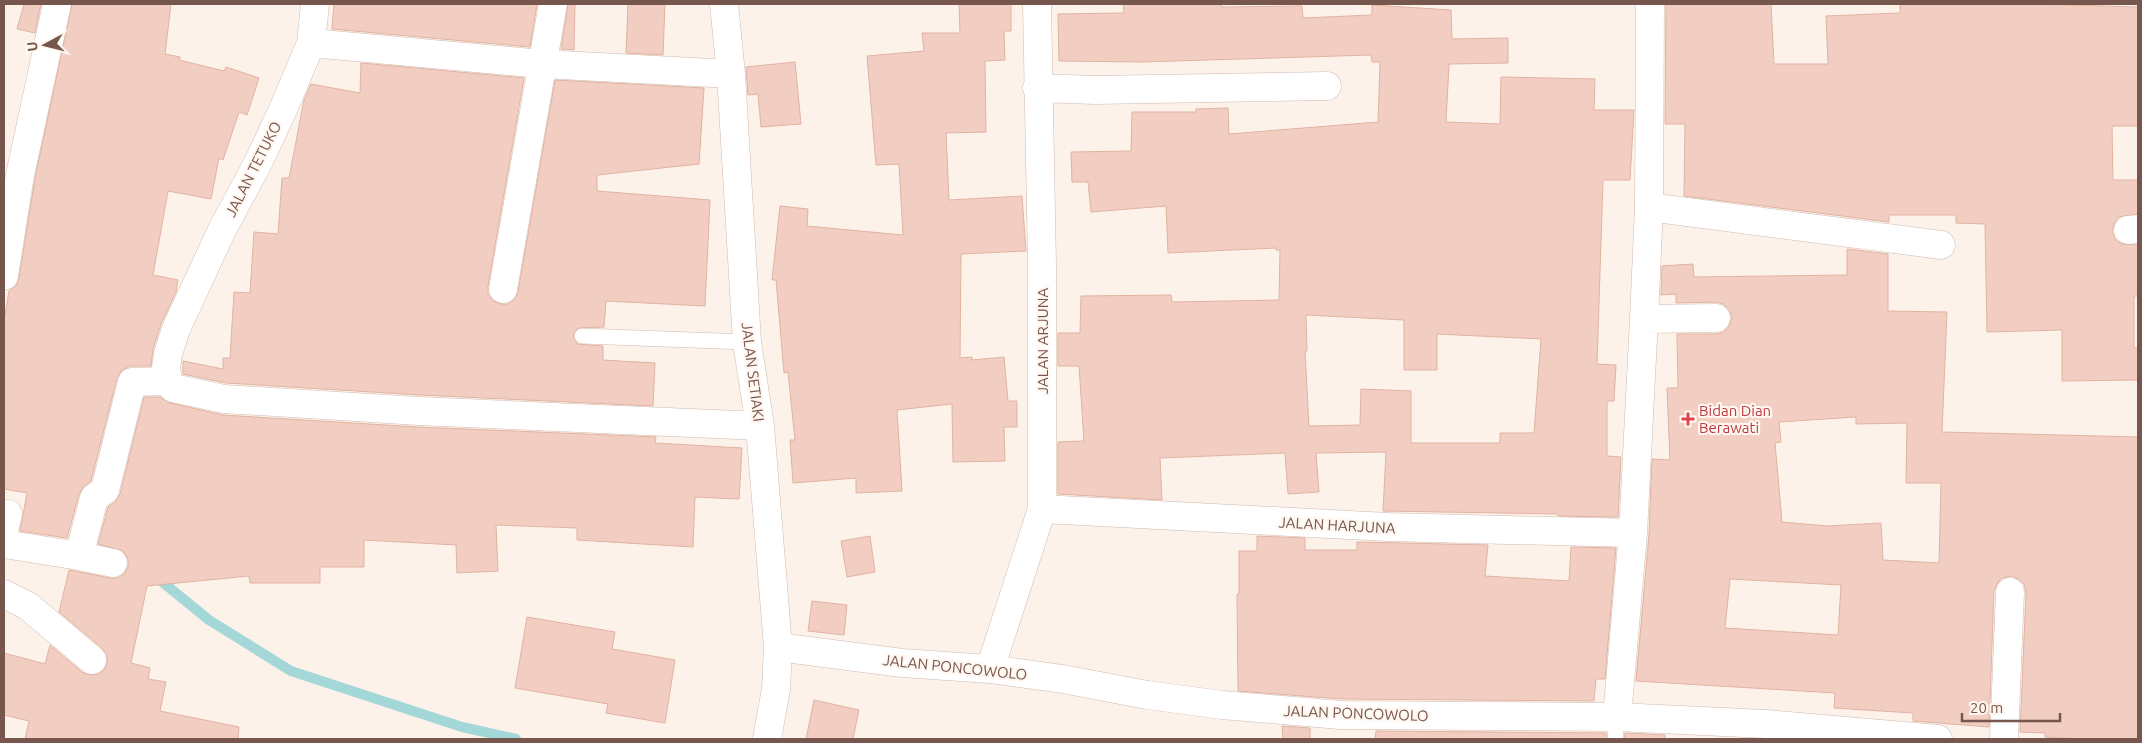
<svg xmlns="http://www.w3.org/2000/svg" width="2142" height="743" viewBox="0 0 2142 743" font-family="Ubuntu,sans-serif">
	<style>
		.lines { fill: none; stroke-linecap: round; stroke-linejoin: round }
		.stream { stroke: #a4d7d7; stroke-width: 10 }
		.building { fill: #f1cec1; stroke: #e3b2a2; fill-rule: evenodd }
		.service-casing { stroke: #d0bbb1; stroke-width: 16 }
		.minor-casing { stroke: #d0bbb1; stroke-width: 29 }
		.service { stroke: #fff; stroke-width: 15 }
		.minor { stroke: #fff; stroke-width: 28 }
		.health-dot { fill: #e0444e; stroke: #fff7f0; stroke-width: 2 }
		.labels { text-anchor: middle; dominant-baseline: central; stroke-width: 4.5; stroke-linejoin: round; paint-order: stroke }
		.street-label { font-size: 15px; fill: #76564d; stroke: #fff7f0 }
		.health-label { font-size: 15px; fill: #be3a42; stroke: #fff7f0; text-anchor: start }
	</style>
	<rect width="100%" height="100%" fill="#fcf2e9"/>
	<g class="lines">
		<!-- stream -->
		<path class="stream" d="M 155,576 L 209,620 L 291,671 L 462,727 L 516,739"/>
	</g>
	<!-- building -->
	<path class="building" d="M 24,4 L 41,4 L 35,33 L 17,29 Z
		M 72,4 L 171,4 L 165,54 L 180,57 L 179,60 L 224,71 L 226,67 L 259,78 L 247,115 L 239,112 L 223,160 L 219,158 L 211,199 L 168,191 L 153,275 L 178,280 L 176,292 L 161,324 L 153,349 L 151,366 L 131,366 L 122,370 L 117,378 L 91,481 L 84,486 L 79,494 L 67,538 L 20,531 L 27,493 L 4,489 L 4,321 L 9,291 L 16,286 L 19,278 L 35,178 Z
		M 334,4 L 537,4 L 530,47 L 332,29 Z
		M 568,4 L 575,4 L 574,50 L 561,49 Z
		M 628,4 L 665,4 L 663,55 L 626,53 Z
		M 959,4 L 1011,4 L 1011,31 L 1004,31 L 1005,60 L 985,61 L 986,132 L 946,133 L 949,200 L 1022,196 L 1026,251 L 961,254 L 960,358 L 972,357 L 972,360 L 1004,357 L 1008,401 L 1017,401 L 1017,427 L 1004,427 L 1005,461 L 953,462 L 952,404 L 897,410 L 902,491 L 856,493 L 856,478 L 793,483 L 790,440 L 795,440 L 788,372 L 784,373 L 776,280 L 772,280 L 780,206 L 808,209 L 807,226 L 903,235 L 899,164 L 876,165 L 867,56 L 924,51 L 922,33 L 960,33 Z
		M 1123,4 L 1221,4 L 1222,7 L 1302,6 L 1303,18 L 1372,15 L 1372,5 L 1451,10 L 1452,39 L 1508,38 L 1508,63 L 1449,64 L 1446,122 L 1500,124 L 1501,77 L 1595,79 L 1594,110 L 1634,110 L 1630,180 L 1603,180 L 1597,364 L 1616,365 L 1614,401 L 1607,401 L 1607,456 L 1621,457 L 1618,517 L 1558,516 L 1558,514 L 1383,511 L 1386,452 L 1316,453 L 1319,492 L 1288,494 L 1285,453 L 1160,458 L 1162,500 L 1058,494 L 1058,442 L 1084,441 L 1079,366 L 1058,366 L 1058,333 L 1080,333 L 1081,296 L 1171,295 L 1172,302 L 1279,300 L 1280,250 L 1276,250 L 1276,248 L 1168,253 L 1166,206 L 1091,212 L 1088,182 L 1072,182 L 1071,152 L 1131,151 L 1132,112 L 1196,112 L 1196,109 L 1228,108 L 1229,134 L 1378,122 L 1380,62 L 1372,62 L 1371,55 L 1142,62 L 1059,61 L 1058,14 L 1124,13 ZM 1306,315 L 1404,320 L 1404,370 L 1437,370 L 1437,334 L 1541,339 L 1534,433 L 1500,433 L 1500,443 L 1411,443 L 1411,391 L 1361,389 L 1360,425 L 1309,426 L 1305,351 L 1307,351 Z
		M 1666,4 L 1771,4 L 1774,64 L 1828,64 L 1826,16 L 1900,13 L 1900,4 L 2036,4 L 2138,7 L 2138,126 L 2112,126 L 2113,180 L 2138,180 L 2138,214 L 2119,217 L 2114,223 L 2112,231 L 2115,239 L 2121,244 L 2138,245 L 2138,296 L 2134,296 L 2134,348 L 2138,348 L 2138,380 L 2062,381 L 2062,330 L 1987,332 L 1985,224 L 1956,223 L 1956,215 L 1889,215 L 1889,222 L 1684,196 L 1685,124 L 1665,124 Z
		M 795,62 L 801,124 L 761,127 L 758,94 L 748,95 L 746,67 Z
		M 361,63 L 524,78 L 488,286 L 488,294 L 493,301 L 501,304 L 508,304 L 515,299 L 518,292 L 555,80 L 704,88 L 699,164 L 597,175 L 597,191 L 710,200 L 705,306 L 606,301 L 604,327 L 578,328 L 573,335 L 577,344 L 603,346 L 603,360 L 655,363 L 653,406 L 420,395 L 226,383 L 183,374 L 183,361 L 223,369 L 223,358 L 230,358 L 234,292 L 250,293 L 254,232 L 278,234 L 282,178 L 289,178 L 304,100 L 311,84 L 360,93 Z
		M 1847,249 L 1888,254 L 1888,311 L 1947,312 L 1942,432 L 2138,437 L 2138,739 L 2078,739 L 2045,737 L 2045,733 L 2020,732 L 2026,593 L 2024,584 L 2018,579 L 2011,576 L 2002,578 L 1997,584 L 1994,591 L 1989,727 L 1913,721 L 1913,713 L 1834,708 L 1835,693 L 1636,681 L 1649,534 L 1652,459 L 1670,460 L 1667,388 L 1678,388 L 1677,334 L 1716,334 L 1724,332 L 1729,326 L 1732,318 L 1730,310 L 1723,304 L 1716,302 L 1676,303 L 1676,294 L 1661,295 L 1662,266 L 1693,264 L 1694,277 L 1847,275 ZM 1856,417 L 1856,424 L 1907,423 L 1906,483 L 1941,483 L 1939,563 L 1883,560 L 1881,523 L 1827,526 L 1782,522 L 1775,443 L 1781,442 L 1779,422 ZM 1730,579 L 1841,585 L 1838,635 L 1725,628 Z
		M 144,397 L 160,397 L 170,403 L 223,415 L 418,427 L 656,437 L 655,443 L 742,448 L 739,499 L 695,497 L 693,547 L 577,540 L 577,528 L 496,525 L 498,571 L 457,573 L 456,545 L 364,540 L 364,567 L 320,567 L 320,583 L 250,583 L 249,576 L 147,586 L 131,663 L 150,668 L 148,679 L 166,682 L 160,711 L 239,727 L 238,739 L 25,739 L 29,721 L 4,715 L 4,653 L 45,664 L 50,645 L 82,672 L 90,675 L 98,674 L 104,670 L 107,663 L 107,655 L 102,648 L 59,612 L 69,570 L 110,578 L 117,578 L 124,574 L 128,567 L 128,559 L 123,551 L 98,544 L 108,507 L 115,502 L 120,494 Z
		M 870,536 L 875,572 L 847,577 L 841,541 Z
		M 1257,536 L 1305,538 L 1305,550 L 1357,550 L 1357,542 L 1488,545 L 1485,576 L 1569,581 L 1571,547 L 1616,548 L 1605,679 L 1596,679 L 1594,701 L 1341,699 L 1238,691 L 1237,594 L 1239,594 L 1239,551 L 1257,551 Z
		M 812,601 L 847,605 L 844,635 L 808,631 Z
		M 527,617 L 615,632 L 612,649 L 675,660 L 665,723 L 606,713 L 608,704 L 515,688 Z
		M 814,700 L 859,710 L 853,739 L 806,739 Z
		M 1282,726 L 1310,728 L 1310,739 L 1283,739 Z
		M 1376,731 L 1606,733 L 1606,739 L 1375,739 Z
		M 1625,733 L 1665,735 L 1665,739 L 1624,739 Z"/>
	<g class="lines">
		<!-- service casing -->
		<g class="service-casing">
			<path id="service" d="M 582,336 L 747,342
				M 1615,739 L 1617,717"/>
		</g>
		<!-- minor casing -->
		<g class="minor-casing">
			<path id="minor" d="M 315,4 L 311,43 L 285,105 L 258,163 L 222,230 L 176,329 L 168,354 L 166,368 L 168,381 L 173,388 L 224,399 L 419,411 L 760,426
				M 724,4 L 731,74 L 747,342 L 760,426 L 778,647 L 776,689 L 767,739
				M 311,43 L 542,64 L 731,74
				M 1037,88 L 1095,90 L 1327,86
				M 1649,207 L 1941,245
				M 2128,230 L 2138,229
				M 4,276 L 20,175 L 57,4
				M 503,289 L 553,4
				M 1644,319 L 1716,318
				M 1042,509 L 1388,527 L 1633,533
				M 4,531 L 8,514
				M 4,544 L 79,556 L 94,498 L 105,490 L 132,382 L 168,381
				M 79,556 L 113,563
				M 4,594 L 28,606 L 92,660
				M 778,647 L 902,663 L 990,669 L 1063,679 L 1147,695 L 1222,705 L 1283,710 L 1340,715 L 1617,717 L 1766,724 L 1938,739
				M 990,669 L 1042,509 L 1042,265 L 1037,4
				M 1617,717 L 1633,533 L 1644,319 L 1649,207 L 1650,4
				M 2004,739 L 2010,592"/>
		</g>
		<!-- service -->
		<use href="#service" class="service"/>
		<!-- minor -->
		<use href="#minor" class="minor"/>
	</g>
	<!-- markers -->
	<path class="health-dot" d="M1685.5 411.5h5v5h5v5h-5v5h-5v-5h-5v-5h5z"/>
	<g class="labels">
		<!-- street labels -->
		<g class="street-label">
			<text transform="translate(253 169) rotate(-63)">JALAN TETUKO</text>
			<text transform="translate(1042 341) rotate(-90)">JALAN ARJUNA</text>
			<text transform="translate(753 372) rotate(83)">JALAN SETIAKI</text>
			<text transform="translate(1337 525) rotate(3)">JALAN HARJUNA</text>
			<text transform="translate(955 667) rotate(6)">JALAN PONCOWOLO</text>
			<text transform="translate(1356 713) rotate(2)">JALAN PONCOWOLO</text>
		</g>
		<!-- health labels -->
		<g class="health-label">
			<text x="1699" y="410">Bidan Dian<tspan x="1699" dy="17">Berawati</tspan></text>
		</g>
	</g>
	<!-- border -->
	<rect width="2142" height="743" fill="none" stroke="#76564d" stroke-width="10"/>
	<!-- north arrow -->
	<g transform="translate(45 45) rotate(263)" stroke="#fff7f0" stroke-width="4" paint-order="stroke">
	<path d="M0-4L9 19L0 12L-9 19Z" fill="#76564d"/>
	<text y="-8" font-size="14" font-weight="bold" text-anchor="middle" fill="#76564d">U</text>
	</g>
	<!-- scale -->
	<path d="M1962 713v8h98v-8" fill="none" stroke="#76564d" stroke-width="2.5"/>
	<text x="1970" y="713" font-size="15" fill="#76564d" stroke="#fff7f0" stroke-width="4" paint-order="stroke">20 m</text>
</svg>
